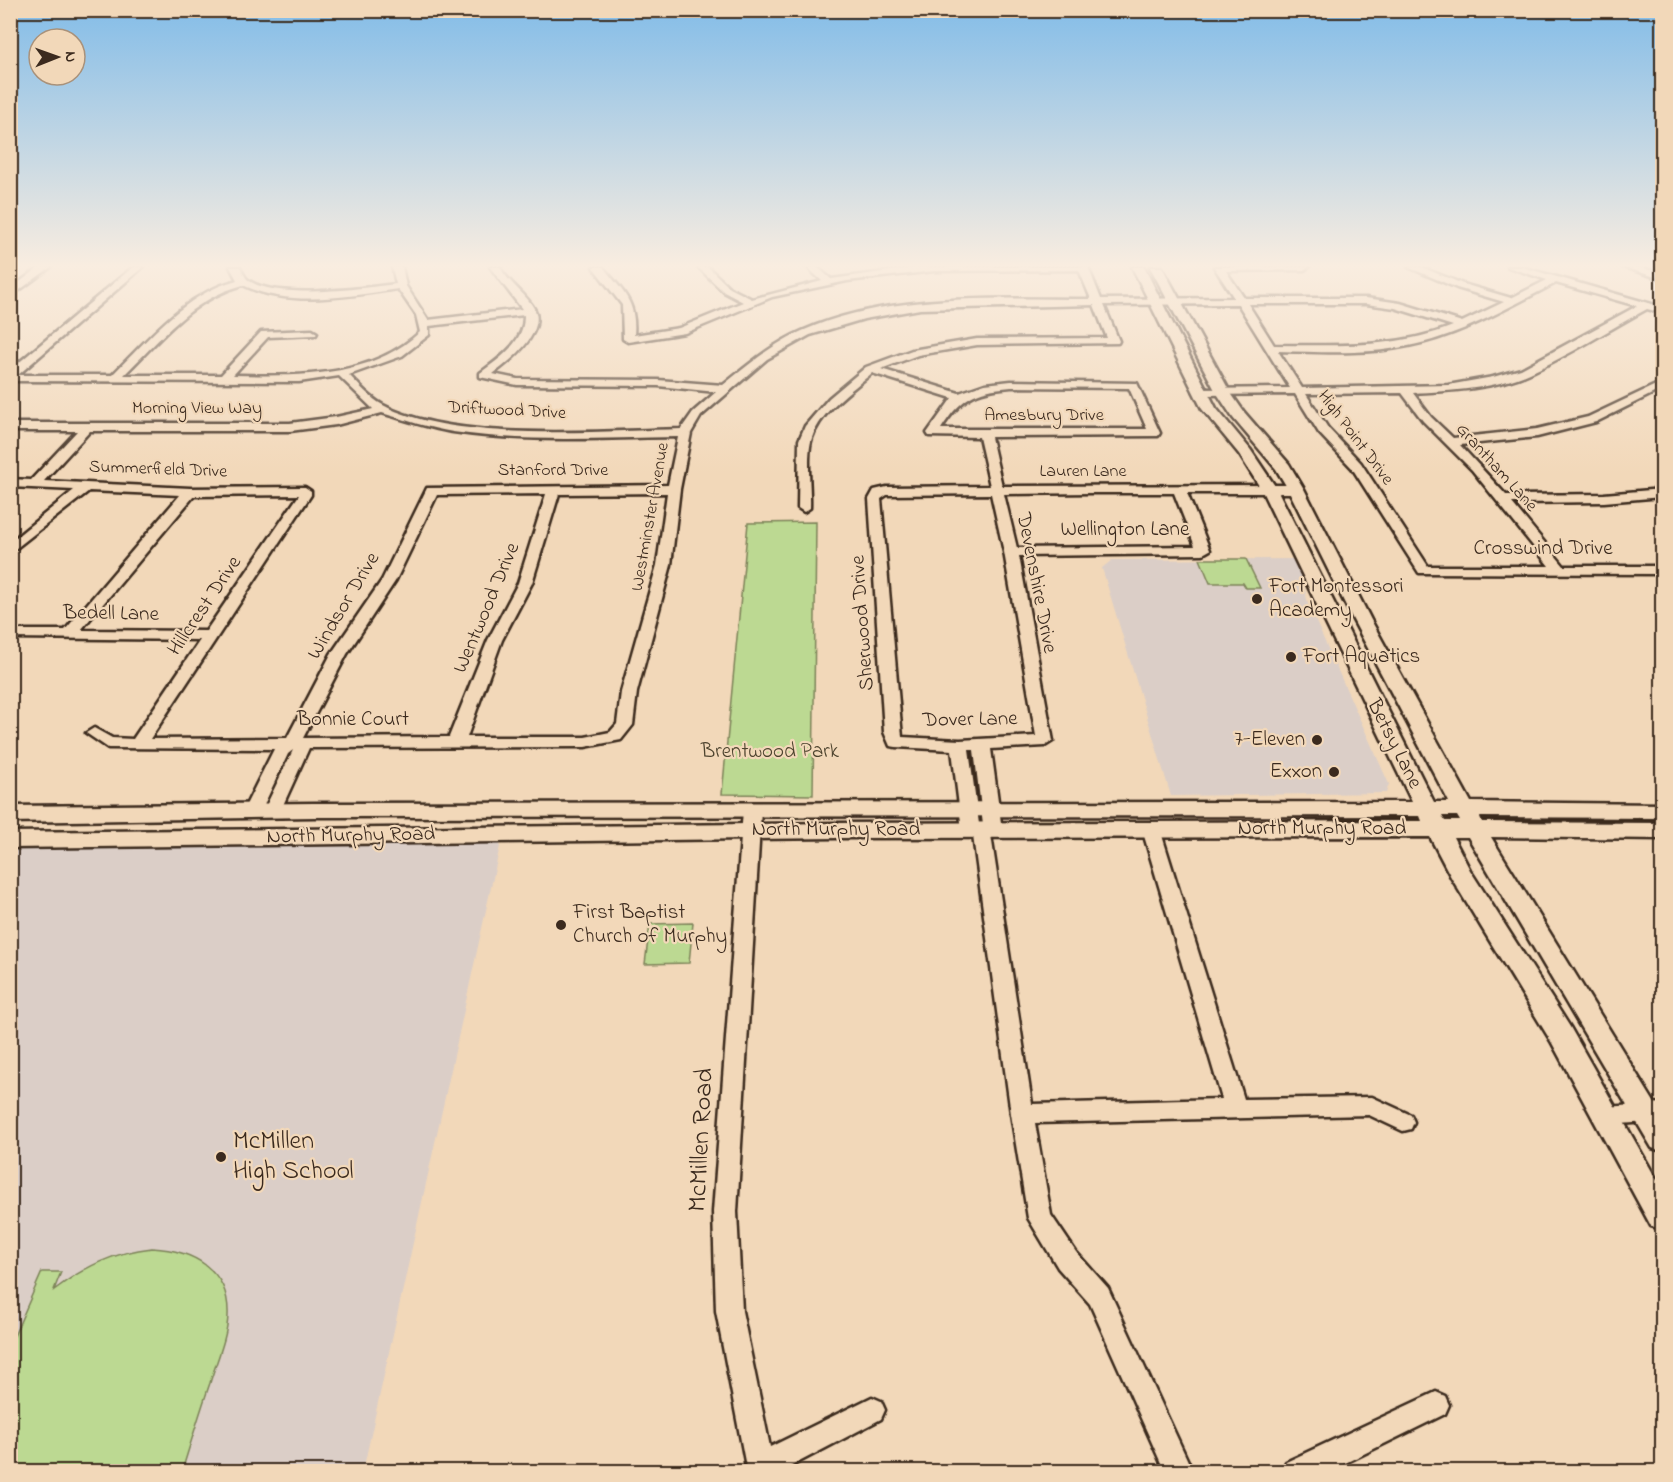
<svg xmlns="http://www.w3.org/2000/svg" width="1673" height="1482" viewBox="0 0 1673 1482" font-family="'Indie Flower',sans-serif">
	<style>
		.built { fill: #dbcec7 }
		.green { fill: #bcd992; stroke: #7c8258; stroke-width: 1.5 }
		.lines { fill: none; stroke-linecap: round; stroke-linejoin: round }
		.minor-casing { stroke: #3b2a1e; stroke-width: 5 }
		.major-casing { stroke: #3b2a1e; stroke-width: 5 }
		.minor { fill: #f2d8b9; fill-rule: evenodd }
		.major { fill: #f2d8b9; fill-rule: evenodd }
		.poi-dot { fill: #3b2a1e; stroke: #f2d8b9; stroke-width: 2 }
		.labels { text-anchor: middle; dominant-baseline: central; stroke-width: 4.5; stroke-linejoin: round; paint-order: stroke }
		.far-street-label { font-size: 18px; fill: #3b2a1e; stroke: #f2d8b9 }
		.street-label { font-size: 21px; fill: #3b2a1e; stroke: #f2d8b9 }
		.poi-label { font-size: 21px; fill: #3b2a1e; stroke: #f2d8b9; text-anchor: start }
		.park-label { font-size: 21px; fill: #4e442f; stroke: #f2d8b9 }
		.near-street-label { font-size: 26px; fill: #3b2a1e; stroke: #f2d8b9 }
		.near-poi-label { font-size: 26px; fill: #3b2a1e; stroke: #f2d8b9; text-anchor: start }
	</style>
	<rect width="100%" height="100%" fill="#f2d8b9"/>
	<filter id="ink" filterUnits="userSpaceOnUse"><feTurbulence type="fractalNoise" baseFrequency=".0167" numOctaves="2"/><feDisplacementMap in="SourceGraphic" scale="12" xChannelSelector="R" yChannelSelector="G"/><feConvolveMatrix kernelMatrix="1 2 1 2 8 2 1 2 1" color-interpolation-filters="sRGB"/></filter>
	<g filter="url(#ink)">
		<!-- built -->
		<path class="built" d="M 1298,559 L 1308,604 L 1389,784 L 1386,793 L 1171,796 L 1102,568 L 1112,560 Z
			M 502,837 L 363,1471 L 11,1471 L 10,843 Z"/>
		<!-- green -->
		<path class="green" d="M 816,522 L 813,795 L 722,794 L 748,523 Z
			M 1200,559 L 1246,559 L 1260,588 L 1246,588 L 1243,583 L 1210,583 Z
			M 693,923 L 689,963 L 645,964 L 650,924 Z
			M 152,1248 C 193,1250 230,1270 228,1316 C 227,1339 216,1362 210,1383 C 200,1412 191,1442 182,1471 L 11,1471 L 11,1343 L 42,1272 L 61,1272 L 54,1290 C 84,1267 114,1252 152,1248 Z"/>
		<g class="lines">
			<!-- minor casing -->
			<g class="minor-casing">
				<path id="minor" d="M 40,267 L 51,267 L 10,297 L 10,289 Z
					M 133,267 L 143,267 L 18,375 L 112,375 C 151,337 183,295 237,280 L 230,267 L 240,267 C 242,270 244,276 247,279 C 272,301 363,288 396,284 L 392,267 L 402,267 L 406,286 L 428,320 L 522,309 L 490,267 L 500,267 C 508,283 527,294 535,310 C 545,334 509,362 493,374 L 517,379 L 658,380 L 723,385 C 748,365 772,344 802,331 C 891,292 997,299 1091,299 L 1079,270 L 934,271 L 847,281 L 772,297 L 685,333 L 628,342 L 623,339 L 622,305 L 593,267 L 603,267 C 622,291 637,301 634,335 L 679,328 L 743,302 L 724,292 L 698,267 L 708,267 L 730,288 L 752,299 L 822,281 L 807,267 L 817,267 L 831,279 L 920,267 L 1088,267 L 1101,299 L 1234,298 L 1214,267 L 1309,267 L 1304,270 L 1226,271 L 1244,298 L 1366,298 L 1400,303 L 1462,322 L 1504,302 L 1457,288 L 1408,267 L 1421,267 L 1463,284 L 1511,298 L 1547,280 L 1508,267 L 1522,267 L 1662,307 L 1662,313 L 1647,309 C 1608,330 1570,355 1530,373 C 1495,389 1451,391 1413,393 L 1431,417 L 1453,438 L 1537,429 L 1588,417 L 1662,382 L 1662,389 L 1596,422 L 1537,437 L 1460,445 L 1506,495 L 1604,494 L 1662,489 L 1662,497 L 1604,502 L 1512,503 L 1564,566 L 1662,566 L 1662,574 L 1419,573 L 1352,468 L 1319,433 L 1295,394 L 1200,395 L 1194,392 L 1200,389 L 1290,388 L 1238,304 L 1104,305 L 1119,341 L 1118,343 L 977,345 L 918,355 L 881,369 L 959,393 L 985,384 L 1011,381 L 1137,383 L 1160,433 L 1158,436 L 991,437 L 1002,486 L 1296,485 L 1302,489 L 1296,493 L 1187,493 L 1210,550 L 1203,554 L 1019,556 L 1053,741 L 1045,746 L 991,749 L 1002,830 L 999,834 L 991,835 L 1032,1104 L 1222,1099 L 1142,829 L 1145,825 L 1157,825 L 1160,829 L 1244,1099 L 1372,1097 L 1411,1115 L 1414,1122 L 1411,1129 L 1403,1131 L 1369,1115 L 1035,1123 L 1051,1215 L 1076,1252 L 1108,1288 L 1193,1472 L 1165,1472 L 1090,1304 L 1058,1268 L 1028,1218 L 1011,1114 L 973,836 L 965,834 L 962,830 L 952,750 L 896,747 L 890,746 L 884,732 L 869,499 L 874,490 L 887,487 L 990,486 L 979,437 L 929,436 L 927,433 L 952,398 L 872,373 C 851,391 821,411 812,438 C 806,455 811,489 810,508 L 804,512 L 798,508 L 799,440 L 805,426 L 829,398 L 866,367 L 912,350 L 977,339 L 1107,338 L 1094,305 L 920,309 L 864,319 L 810,335 L 767,359 L 701,416 L 691,433 L 680,489 L 671,565 L 637,692 L 633,725 L 621,740 L 585,747 L 309,748 L 279,814 L 267,814 L 264,810 L 293,750 L 288,754 L 261,811 L 252,817 L 243,811 L 274,749 L 108,748 L 86,733 L 94,728 L 112,738 L 133,739 L 200,640 L 10,638 L 10,630 L 65,630 L 180,495 L 89,491 L 10,553 L 10,542 L 74,490 L 10,487 L 10,479 L 31,480 L 77,431 L 10,431 L 10,423 L 290,423 L 336,417 L 373,409 L 339,376 L 299,382 L 10,381 L 10,370 ZM 1556,283 L 1637,306 L 1521,369 L 1493,377 L 1448,385 L 1302,388 L 1278,351 C 1321,352 1365,355 1408,346 C 1461,336 1508,307 1556,283 ZM 243,285 C 289,308 350,296 398,289 L 416,315 L 420,332 C 369,379 298,376 233,375 L 268,337 L 316,335 L 317,333 L 312,330 L 261,332 L 221,375 L 124,375 C 162,338 191,299 243,285 ZM 1248,304 L 1366,304 L 1395,308 L 1453,326 C 1395,349 1335,345 1274,345 ZM 524,315 C 525,342 500,358 480,373 L 480,377 L 517,385 L 658,386 L 716,392 L 693,412 L 681,429 C 601,431 453,443 383,405 C 370,398 360,386 349,375 L 402,356 L 429,335 L 429,326 ZM 1011,387 L 1129,388 L 1147,429 L 941,429 C 961,398 974,390 1011,387 ZM 1402,393 L 1423,421 L 1472,470 L 1549,566 L 1428,566 L 1361,463 L 1328,428 L 1306,394 ZM 382,413 C 406,420 428,428 453,432 C 527,443 603,438 678,437 L 668,485 L 427,488 L 382,580 L 331,654 L 287,738 L 150,739 L 311,495 L 311,491 L 305,487 L 190,488 L 44,481 L 90,431 L 290,431 L 336,425 ZM 667,493 L 657,565 L 621,692 L 617,724 L 610,732 L 585,737 L 467,737 L 502,640 L 532,583 L 559,494 ZM 1091,493 L 1174,493 L 1195,546 L 1017,548 L 1004,494 ZM 546,494 L 518,583 L 488,640 L 449,737 L 303,738 L 347,654 L 396,580 L 437,495 ZM 991,494 L 1004,552 L 1036,736 L 960,740 L 902,737 L 881,499 L 887,495 ZM 299,495 L 206,631 L 81,630 L 194,496 ZM 969,750 L 974,750 L 983,825 L 979,824 Z
					M 1623,267 L 1638,267 L 1662,273 L 1662,279 Z
					M 752,804 L 761,810 L 737,1212 L 742,1311 L 770,1447 L 872,1397 L 881,1401 L 885,1410 L 881,1419 L 780,1472 L 747,1472 L 716,1311 L 713,1212 L 743,810 Z
					M 1662,1103 L 1662,1121 L 1606,1125 L 1598,1123 L 1595,1116 L 1598,1109 L 1606,1107 Z
					M 1436,1392 L 1445,1396 L 1449,1405 L 1445,1414 L 1327,1472 L 1282,1472 L 1286,1462 Z"/>
			</g>
			<!-- major casing -->
			<g class="major-casing">
				<path id="major" d="M 1132,267 L 1144,267 L 1216,408 L 1250,449 L 1277,489 L 1434,802 L 1449,802 L 1353,620 L 1288,489 L 1276,469 L 1233,418 L 1216,392 L 1150,267 L 1162,267 L 1230,392 L 1244,412 L 1289,464 L 1304,489 L 1371,620 L 1471,802 L 1662,804 L 1662,818 L 1480,817 L 1482,822 L 1662,823 L 1662,839 L 1491,837 L 1662,1115 L 1662,1151 L 1652,1148 L 1468,837 L 1453,837 L 1470,870 L 1570,1027 L 1662,1189 L 1662,1229 L 1651,1226 L 1552,1043 L 1452,879 L 1430,837 L 836,838 L 10,848 L 10,832 L 836,823 L 1422,821 L 1420,816 L 314,817 L 10,822 L 10,806 L 314,803 L 1412,802 L 1261,489 L 1239,454 L 1202,409 ZM 1442,816 L 1457,816 L 1460,821 L 1445,821 Z"/>
			</g>
			<!-- minor -->
			<use href="#minor" class="minor"/>
			<!-- major -->
			<use href="#major" class="major"/>
		</g>
	</g>
	<!-- sky -->
	<linearGradient id="sky" x2="0" y2="1"><stop stop-color="#82bce8"/><stop offset="0.56" stop-color="#f9ede0"/><stop offset="1" stop-color="#f9ede0" stop-opacity="0"/></linearGradient>
	<rect width="1673" height="474" fill="url(#sky)"/>
	<!-- markers -->
	<g class="poi-dot">
		<circle cx="1257" cy="599" r="6"/>
		<circle cx="1291" cy="657" r="6"/>
		<circle cx="1317" cy="740" r="6"/>
		<circle cx="1334" cy="772" r="6"/>
		<circle cx="561" cy="925" r="6"/>
		<circle cx="221" cy="1157" r="6"/>
	</g>
	<g class="labels">
		<!-- far-street labels -->
		<g class="far-street-label">
			<text x="197" y="409">Morning View Way</text>
			<text transform="translate(507 411) rotate(3)">Driftwood Drive</text>
			<text x="1044" y="416">Amesbury Drive</text>
			<text transform="translate(1355 438) rotate(53)">High Point Drive</text>
			<text transform="translate(1496 468) rotate(48)">Grantham Lane</text>
			<text transform="translate(158 470) rotate(2)">Summerfield Drive</text>
			<text x="553" y="471">Stanford Drive</text>
			<text x="1083" y="472">Lauren Lane</text>
			<text transform="translate(651 517) rotate(-80)">Westminster Avenue</text>
		</g>
		<!-- street labels -->
		<g class="street-label">
			<text x="1125" y="530">Wellington Lane</text>
			<text x="1543" y="549">Crosswind Drive</text>
			<text transform="translate(1036 583) rotate(79)">Devenshire Drive</text>
			<text transform="translate(205 606) rotate(-56)">Hillcrest Drive</text>
			<text transform="translate(344 606) rotate(-59)">Windsor Drive</text>
			<text transform="translate(487 608) rotate(-67)">Wentwood Drive</text>
			<text transform="translate(111 614) rotate(1)">Bedell Lane</text>
			<text transform="translate(863 623) rotate(-94)">Sherwood Drive</text>
			<text x="353" y="720">Bonnie Court</text>
			<text transform="translate(970 720) rotate(-1)">Dover Lane</text>
			<text transform="translate(1394 744) rotate(63)">Betsy Lane</text>
			<text x="1322" y="829">North Murphy Road</text>
			<text x="836" y="830">North Murphy Road</text>
			<text transform="translate(351 836) rotate(-1)">North Murphy Road</text>
		</g>
		<!-- poi labels -->
		<g class="poi-label">
			<text x="1269" y="587">Fort Montessori<tspan x="1269" dy="24">Academy</tspan></text>
			<text x="1303" y="657">Fort Aquatics</text>
			<text x="1305" y="740" text-anchor="end">7-Eleven</text>
			<text x="1322" y="772" text-anchor="end">Exxon</text>
			<text x="573" y="913">First Baptist<tspan x="573" dy="24">Church of Murphy</tspan></text>
		</g>
		<!-- park labels -->
		<g class="park-label">
			<text x="770" y="752">Brentwood Park</text>
		</g>
		<!-- near-street labels -->
		<g class="near-street-label">
			<text transform="translate(702 1140) rotate(-87)">McMillen Road</text>
		</g>
		<!-- near-poi labels -->
		<g class="near-poi-label">
			<text x="233" y="1142">McMillen<tspan x="233" dy="30">High School</tspan></text>
		</g>
	</g>
	<!-- margin -->
	<rect width="1673" height="1482" fill="none" stroke="#f2d8b9" stroke-width="36"/>
	<rect x="18" y="18" width="1637" height="1446" fill="none" stroke="#3b2a1e" stroke-width="2" filter="url(#ink)"/>
	<!-- north arrow -->
	<g transform="translate(57 57) rotate(89)"><circle r="28" fill="#f2d8b9" stroke="#a9927b" stroke-width="1.5"/>
	<path d="M0-4.5L10 22L0 15L-10 22Z" fill="#3b2a1e"/>
	<text y="-9" font-size="16" font-weight="bold" text-anchor="middle" fill="#3b2a1e">N</text>
	</g>
</svg>
